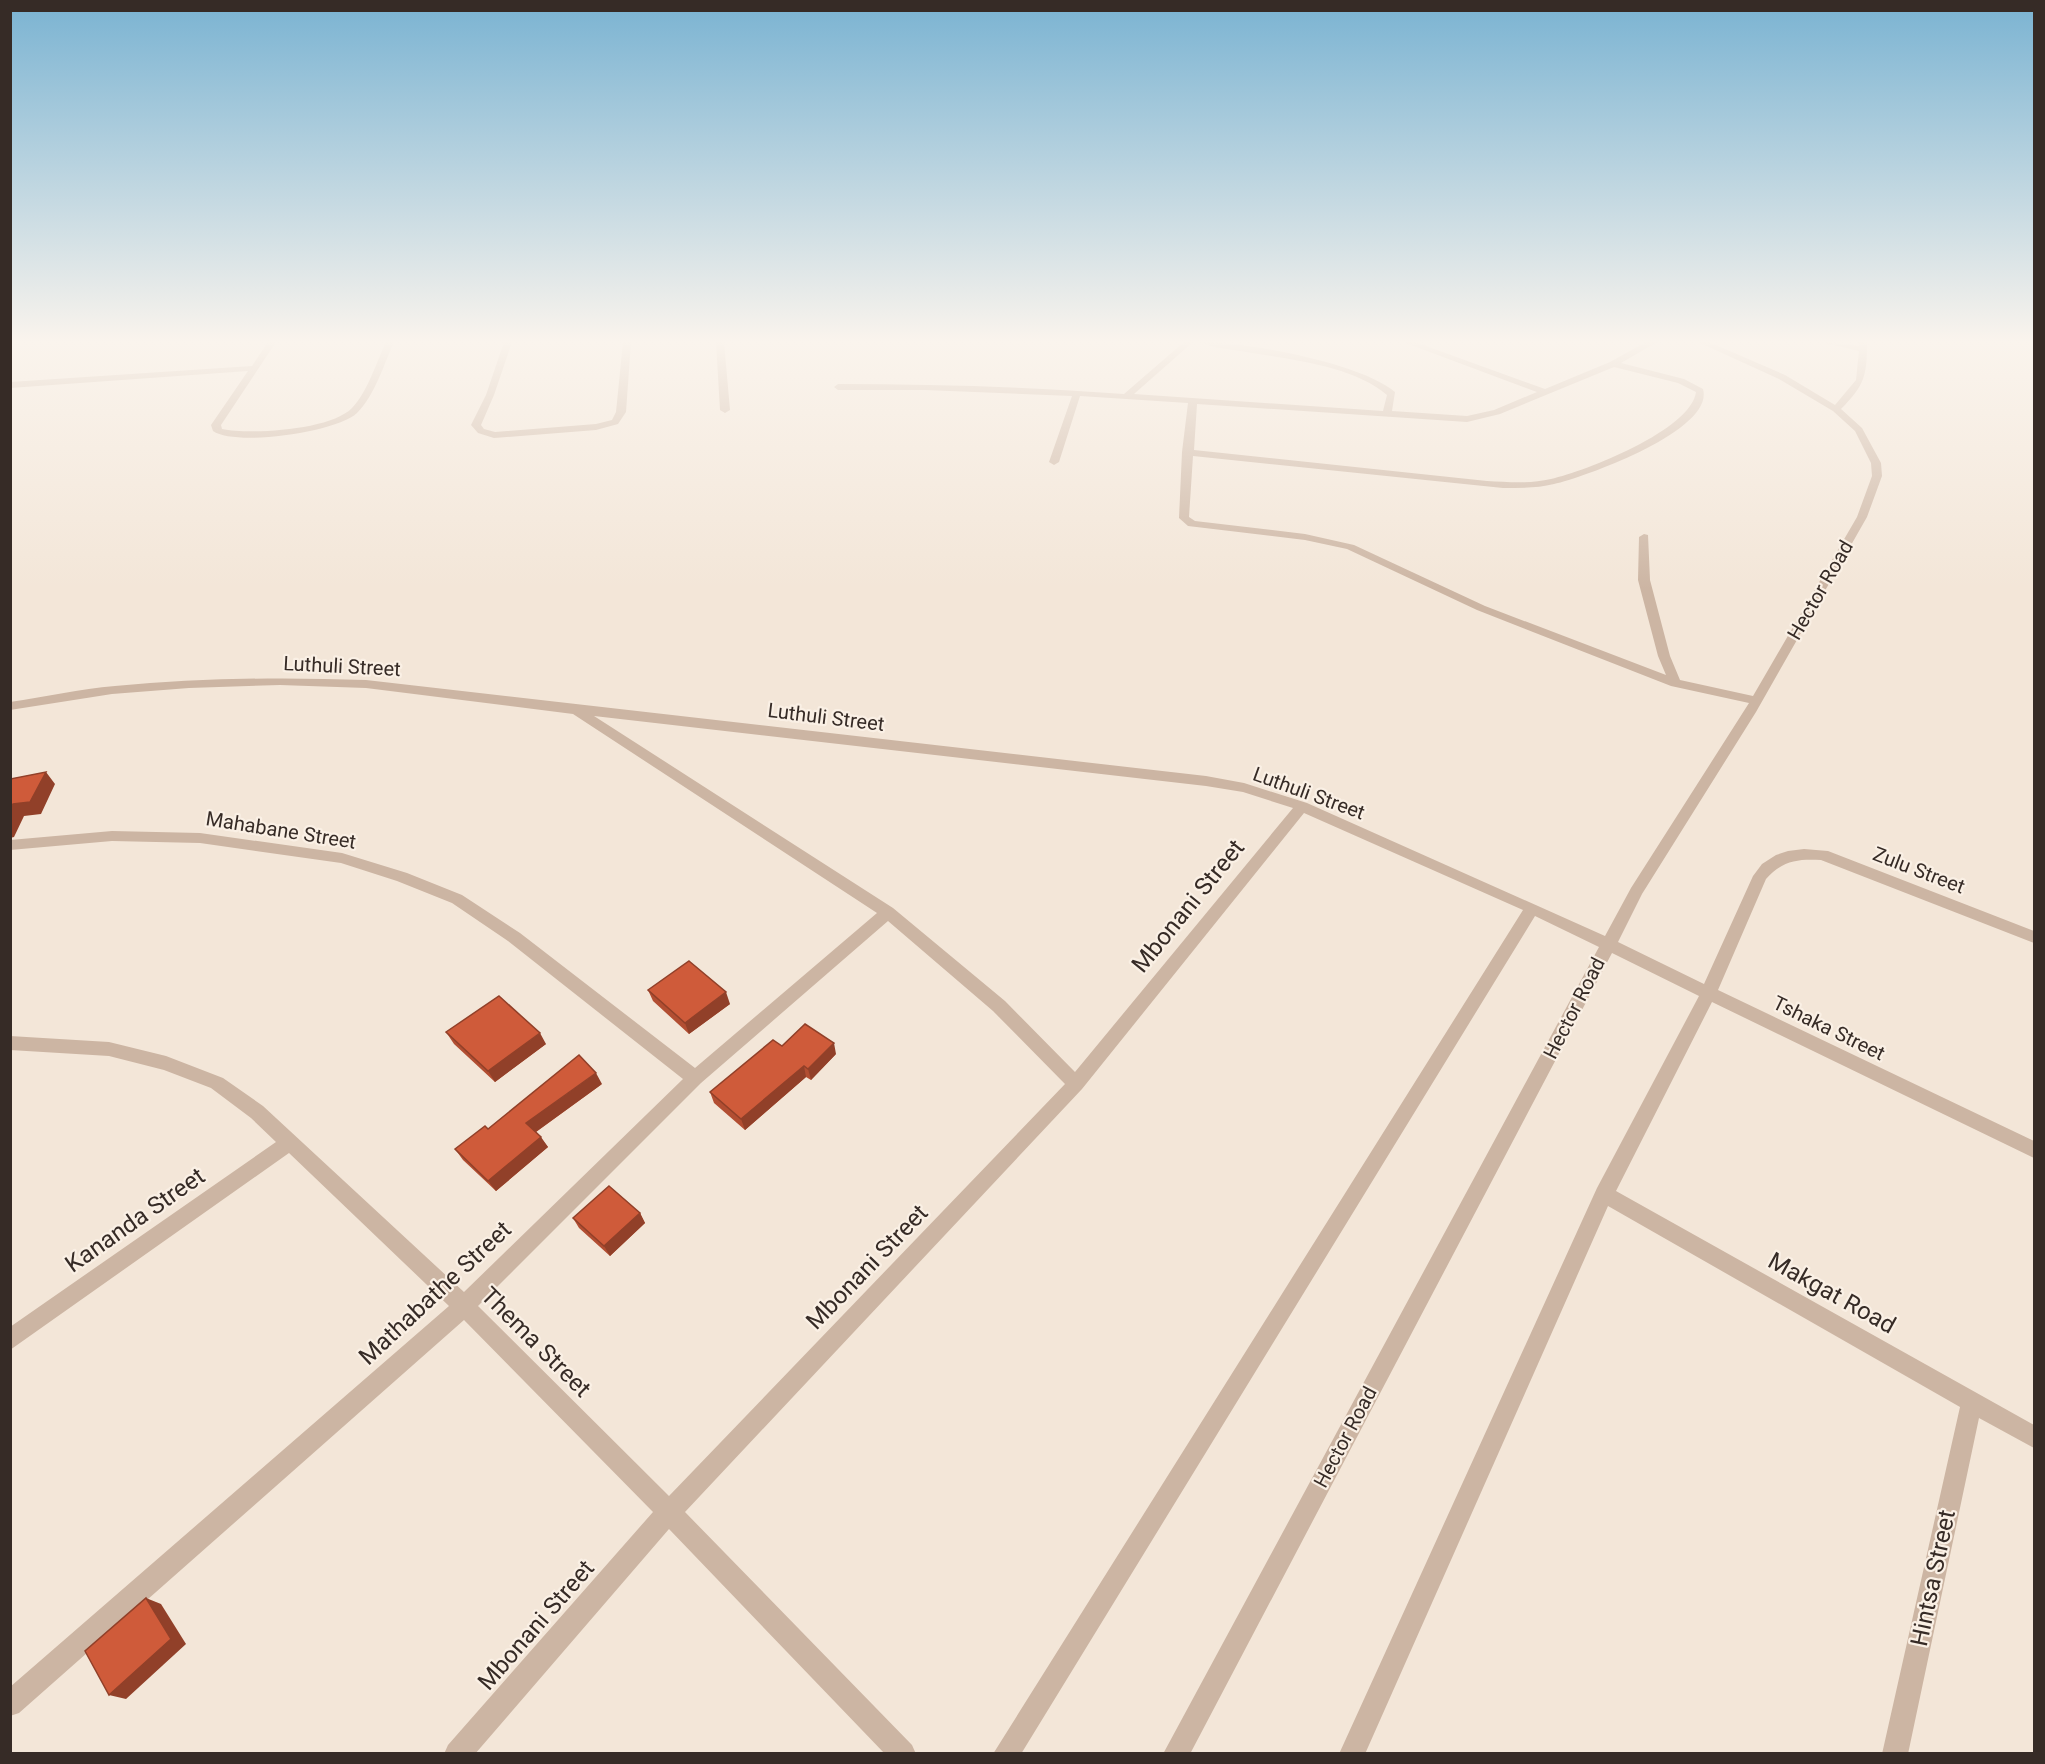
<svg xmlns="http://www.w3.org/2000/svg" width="2045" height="1764" viewBox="0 0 2045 1764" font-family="Roboto,sans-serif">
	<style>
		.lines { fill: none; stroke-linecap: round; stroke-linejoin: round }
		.minor { fill: #ccb5a3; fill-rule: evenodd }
		.wall { fill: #b24e32 }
		.shaded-wall { fill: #914029 }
		.building { fill: #cf5b3a; stroke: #914029; stroke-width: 1.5 }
		.labels { text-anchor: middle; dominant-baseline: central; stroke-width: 4.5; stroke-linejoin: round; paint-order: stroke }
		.street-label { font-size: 20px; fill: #362b26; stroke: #faf0e5 }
		.near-street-label { font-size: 24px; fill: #362b26; stroke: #faf0e5 }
	</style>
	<rect width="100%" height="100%" fill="#f3e6d8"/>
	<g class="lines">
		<!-- minor -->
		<path class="minor" d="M 268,342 L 276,342 L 221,425 L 222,429 C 251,435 331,430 352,408 C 368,391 376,363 386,342 L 394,342 C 384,364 375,395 357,413 C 337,432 236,447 213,431 L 211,425 L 248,371 L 10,388 L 10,382 L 252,366 Z
			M 504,342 L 512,342 L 494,395 L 481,425 L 484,429 L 495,432 L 596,424 L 612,420 L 616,412 L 623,342 L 631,342 L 626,412 L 618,424 L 596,430 L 494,438 L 478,433 L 471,425 L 486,395 Z
			M 716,342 L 724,342 L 730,410 L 725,413 L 720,410 Z
			M 1184,342 L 1193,342 L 1134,394 L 1383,411 L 1387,395 C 1354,366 1289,359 1246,352 C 1232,349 1213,349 1201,342 C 1247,342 1361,363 1395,392 L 1392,411 L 1467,416 L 1494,410 L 1537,392 L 1403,342 L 1415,342 L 1545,389 L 1610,362 L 1646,342 L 1657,342 L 1621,363 L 1684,379 L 1703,389 C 1715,430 1585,477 1554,484 C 1538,488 1521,488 1503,488 L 1193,456 L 1189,517 L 1195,521 L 1305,534 L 1354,545 L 1485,606 L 1666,675 L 1658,656 L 1638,580 L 1639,537 L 1644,534 L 1648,535 L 1650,580 L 1670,656 L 1680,680 L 1753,696 L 1857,517 L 1872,476 L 1871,463 L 1855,431 L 1833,411 L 1779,379 L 1698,342 L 1709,342 L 1785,375 L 1835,405 L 1856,380 L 1859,351 L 1821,342 L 1859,346 L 1859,342 L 1867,342 C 1867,375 1865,385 1841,409 L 1862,428 L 1881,463 L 1882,476 L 1867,517 L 1756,712 L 1642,894 L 1618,942 L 1704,984 L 1753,876 L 1762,864 L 1776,855 L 1788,851 L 1804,849 L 1828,851 L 2034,931 L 2034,943 L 1821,860 C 1798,859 1783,860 1766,879 L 1718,990 L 2034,1141 L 2034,1158 L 1712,1002 L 1616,1191 L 2034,1425 L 2034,1448 L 1979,1418 L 1908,1754 L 1882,1754 L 1960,1407 L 1608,1206 L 1365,1754 L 1339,1754 L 1597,1188 L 1699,996 L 1612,953 L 1190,1754 L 1163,1754 L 1599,947 L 1535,916 L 1021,1754 L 993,1754 L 1523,910 L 1304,813 L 1082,1089 L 685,1512 L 912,1745 L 916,1754 L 885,1754 L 669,1529 L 475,1754 L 444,1754 L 448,1745 L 653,1512 L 464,1320 L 19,1713 L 10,1716 L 10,1687 L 449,1306 L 289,1153 L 10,1350 L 10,1327 L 276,1142 L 251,1118 L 211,1088 L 164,1070 L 109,1056 L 10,1050 L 10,1036 L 109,1042 L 166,1056 L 223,1078 L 263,1106 L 464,1292 L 683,1079 L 508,941 L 452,903 L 397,881 L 341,863 L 200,843 L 112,841 L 10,850 L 10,840 L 112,831 L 200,833 L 342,853 L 407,873 L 462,895 L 520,933 L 695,1068 L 877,913 L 573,714 L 366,688 L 280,685 L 189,688 L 112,694 L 10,710 L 10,702 C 45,697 80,689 115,686 C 198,678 282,677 366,680 L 1206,776 L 1244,783 L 1307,803 L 1605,936 L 1631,888 L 1749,703 L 1671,686 L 1477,610 L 1347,549 L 1305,540 L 1188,526 L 1179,518 L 1182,452 L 1188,403 L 1080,396 L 1059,462 L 1054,465 L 1049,462 L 1072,396 L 925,390 L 838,390 L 834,387 L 838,384 C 934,384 1029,387 1124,394 ZM 1614,367 L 1678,383 L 1696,392 C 1691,430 1586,471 1551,479 C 1530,484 1508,482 1487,481 L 1194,450 L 1197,404 L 1467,422 L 1500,414 ZM 594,716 L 1206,786 L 1243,792 L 1293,808 L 1075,1072 L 1005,1001 L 893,908 ZM 888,921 L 993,1011 L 1065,1084 L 669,1496 L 478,1306 L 701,1083 Z"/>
	</g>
	<!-- wall -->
	<path class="wall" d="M 648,990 L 730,1004 L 689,1034 L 653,1001 Z
		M 446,1032 L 546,1044 L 495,1082 L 454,1044 Z
		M 836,1054 L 811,1080 L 806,1077 L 745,1130 L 714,1103 L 710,1092 Z
		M 602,1084 L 536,1132 L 548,1147 L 496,1191 L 463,1160 L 455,1149 L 488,1129 Z
		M 640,1213 L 645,1223 L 610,1256 L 579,1228 L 573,1218 Z"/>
	<!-- shaded-wall -->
	<path class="shaded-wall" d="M 46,772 L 55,784 L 41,814 L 24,816 L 14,837 L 10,838 L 10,810 L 13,804 Z
		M 726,992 L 730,1004 L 689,1034 L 685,1023 Z
		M 540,1033 L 546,1044 L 495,1082 L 488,1071 Z
		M 834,1043 L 836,1054 L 811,1080 L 808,1069 Z
		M 804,1066 L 806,1077 L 745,1130 L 741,1119 Z
		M 596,1073 L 602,1084 L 533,1134 L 526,1123 Z
		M 541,1137 L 548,1147 L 496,1191 L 488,1181 Z
		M 640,1213 L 645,1223 L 610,1256 L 604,1246 Z
		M 146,1598 L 161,1604 L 186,1644 L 126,1699 L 109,1695 Z"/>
	<!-- building -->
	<path class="building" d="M 46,772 L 30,802 L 13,804 L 10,810 L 10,779 Z
		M 689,961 L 726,992 L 685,1023 L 648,990 Z
		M 499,996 L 540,1033 L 488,1071 L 446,1032 Z
		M 805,1024 L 834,1043 L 808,1069 L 804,1066 L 741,1119 L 710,1092 L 773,1040 L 782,1046 Z
		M 579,1055 L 596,1073 L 526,1123 L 541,1137 L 488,1181 L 455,1149 L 485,1126 L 488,1129 Z
		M 609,1186 L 640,1213 L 604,1246 L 573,1218 Z
		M 146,1598 L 171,1639 L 109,1695 L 85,1651 Z"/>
	<!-- sky -->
	<linearGradient id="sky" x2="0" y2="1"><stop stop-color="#7ab3d2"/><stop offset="0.58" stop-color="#faf4ed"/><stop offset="1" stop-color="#faf4ed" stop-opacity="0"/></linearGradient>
	<rect width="2045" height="589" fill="url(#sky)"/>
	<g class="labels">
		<!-- street labels -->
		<g class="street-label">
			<text transform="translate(1820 590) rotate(-60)">Hector Road</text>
			<text transform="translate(342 666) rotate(3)">Luthuli Street</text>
			<text transform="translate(826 717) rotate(7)">Luthuli Street</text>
			<text transform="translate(1309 793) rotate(20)">Luthuli Street</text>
			<text transform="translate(281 830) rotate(9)">Mahabane Street</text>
			<text transform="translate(1919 870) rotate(21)">Zulu Street</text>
			<text transform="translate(1574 1008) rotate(-63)">Hector Road</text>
			<text transform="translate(1829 1028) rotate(26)">Tshaka Street</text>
			<text transform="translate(1345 1437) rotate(-62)">Hector Road</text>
		</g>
		<!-- near-street labels -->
		<g class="near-street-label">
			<text transform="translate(1188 906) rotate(-51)">Mbonani Street</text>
			<text transform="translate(135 1220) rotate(-35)">Kananda Street</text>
			<text transform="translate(867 1267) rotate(-46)">Mbonani Street</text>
			<text transform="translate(435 1293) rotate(-43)">Mathabathe Street</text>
			<text transform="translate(1832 1293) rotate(29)">Makgat Road</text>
			<text transform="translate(536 1342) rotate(45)">Thema Street</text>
			<text transform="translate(1933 1578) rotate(-78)">Hintsa Street</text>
			<text transform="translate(536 1625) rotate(-49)">Mbonani Street</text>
		</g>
	</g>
	<!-- border -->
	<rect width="2045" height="1764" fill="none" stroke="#362b26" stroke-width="24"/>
</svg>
